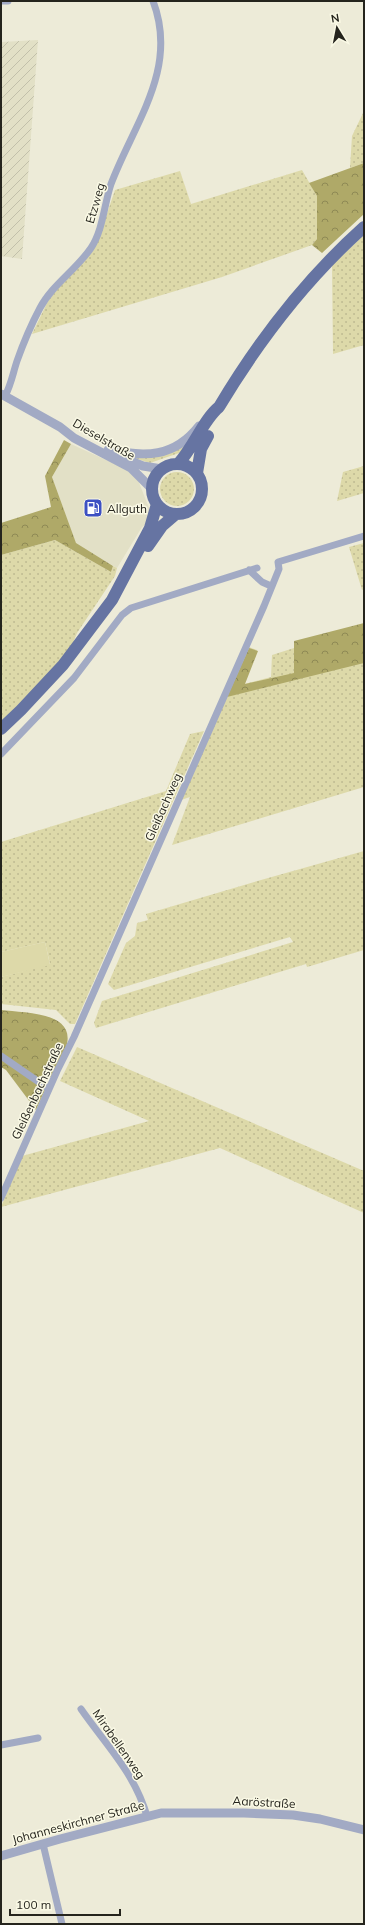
<svg xmlns="http://www.w3.org/2000/svg" width="365" height="1925" viewBox="0 0 365 1925" font-family="Mulish,sans-serif">
	<style>
		.built { fill: #e2e0c6 }
		.industrial { fill: url(#industrial-furrows) }
		.grass { fill: url(#grass-dots) }
		.forest { fill: url(#forest-crowns) }
		.garden { fill: #ddd9a9 }
		.lines { fill: none; stroke-linecap: round; stroke-linejoin: round }
		.minor { stroke: #a2aac4; stroke-width: 7 }
		.tertiary { stroke: #a2aac4; stroke-width: 9 }
		.primary { stroke: #6674a2; stroke-width: 12 }
		.labels { text-anchor: middle; dominant-baseline: central; stroke-width: 3; stroke-linejoin: round; paint-order: stroke }
		.street-label { font-size: 12px; fill: #25241d; stroke: #faf9e5 }
		.poi-label { font-size: 12px; fill: #25241d; stroke: #faf9e5; text-anchor: start }
	</style>
	<defs>
		<pattern id="industrial-furrows" width="10" height="10" patternUnits="userSpaceOnUse"><rect width="10" height="10" fill="#e2e0c6"/><path d="M-1 1l2-2M0 10L10 0M9 11l2-2" fill="none" stroke="#c2c0aa"/></pattern>
		<pattern id="grass-dots" width="8" height="8" patternUnits="userSpaceOnUse"><rect width="8" height="8" fill="#ddd9a9"/><path d="M2 2h.1M6 6h.1" fill="none" stroke="#beba91" stroke-width="1.8" stroke-linecap="round"/></pattern>
		<pattern id="forest-crowns" width="20" height="18" patternUnits="userSpaceOnUse"><rect width="20" height="18" fill="#afa968"/><path d="M2 6a3 3 0 1 1 6 0M12 15a3 3 0 1 1 6 0" fill="none" stroke="#8e8955"/></pattern>
	</defs>
	<rect width="100%" height="100%" fill="#edebd8"/>
	<!-- built -->
	<path class="built" d="M 71,444 L 126,469 L 138,480 L 149,508 L 150,513 L 146,524 L 142,527 L 117,568 L 76,544 L 52,477 Z"/>
	<!-- industrial -->
	<path class="industrial" d="M 38,40 L 22,259 L 1,256 L 1,42 Z"/>
	<!-- grass -->
	<path class="grass" d="M 364,111 L 364,163 L 350,168 L 352,136 Z
		M 302,170 L 317,196 L 317,239 L 312,245 L 222,277 L 32,334 L 48,301 L 99,237 L 115,190 L 180,171 L 191,204 Z
		M 364,235 L 364,345 L 333,354 L 332,265 Z
		M 186,444 L 182,452 L 150,463 L 128,456 Z
		M 364,466 L 364,493 L 337,501 L 343,472 Z
		M160 489a17 17 0 1 1 34 0a17 17 0 1 1-34 0Z
		M 55,540 L 111,572 L 113,566 L 117,568 L 115,576 L 77,633 L 73,643 L 60,661 L 25,699 L 1,722 L 1,555 Z
		M 364,543 L 364,589 L 362,590 L 349,547 Z
		M 249,647 L 257,650 L 244,684 L 271,677 L 272,655 L 294,648 L 295,671 L 364,654 L 364,787 L 172,845 L 190,797 L 181,800 Z
		M 204,731 L 75,1024 L 70,1024 L 56,1010 L 1,1004 L 1,977 L 50,964 L 45,942 L 1,952 L 1,842 L 166,791 L 190,734 Z
		M 364,851 L 364,950 L 307,967 L 306,964 L 96,1028 L 94,1023 L 102,1001 L 293,942 L 290,937 L 114,990 L 108,984 L 126,943 L 135,936 L 137,923 L 148,920 L 146,914 L 261,880 Z
		M 77,1047 L 364,1171 L 364,1213 L 220,1148 L 1,1207 L 22,1156 L 149,1121 L 60,1081 Z"/>
	<!-- forest -->
	<path class="forest" d="M 364,163 L 364,214 L 322,253 L 312,245 L 317,239 L 317,196 L 309,183 Z
		M 64,440 L 71,444 L 52,477 L 76,543 L 113,566 L 111,572 L 55,540 L 1,555 L 1,523 L 51,507 L 45,476 Z
		M 364,623 L 364,663 L 227,697 L 249,648 L 258,651 L 245,684 L 294,673 L 294,641 Z
		M 1,1010 C 23,1013 74,1011 67,1044 C 65,1055 56,1067 51,1077 L 39,1076 L 37,1083 L 45,1090 L 36,1110 L 6,1070 L 1,1067 Z"/>
	<!-- garden -->
	<path class="garden" d="M 45,942 L 50,965 L 1,977 L 1,952 Z"/>
	<g class="lines">
		<!-- minor -->
		<path class="minor" d="M 1,1 L 8,1
			M 5,396 C 11,385 13,373 17,361 C 23,344 31,325 40,308 C 52,285 76,270 91,248 C 103,230 104,205 111,184 C 134,123 179,69 153,1
			M 249,570 L 262,582 L 271,586
			M 1,754 L 74,678 L 122,615 L 131,608 L 257,568
			M 1,1056 L 49,1089
			M 1,1198 L 57,1071 L 74,1037 L 264,606 L 279,569 L 278,562 L 364,536
			M 81,1709 C 106,1745 134,1772 147,1816
			M 1,1745 L 38,1738
			M 43,1844 L 62,1924"/>
		<!-- tertiary -->
		<path class="tertiary" d="M 1,394 L 60,427 L 74,438 L 131,468 L 152,489
			M 108,450 C 145,457 174,458 199,426
			M 123,458 L 143,466 L 162,469
			M 1,1856 L 60,1839 L 161,1813 L 244,1813 L 293,1815 L 320,1819 L 364,1830"/>
		<!-- primary -->
		<path class="primary" d="M 178,464 C 194,447 203,420 219,407 C 259,340 306,279 364,227
			M152 489a25 25 0 1 1 50 0a25 25 0 1 1-50 0Z
			M 197,473 L 201,449 L 208,436
			M 148,546 L 162,526 L 176,514
			M 1,729 L 21,710 L 63,665 L 112,600 L 150,528 L 157,504"/>
	</g>
	<!-- icons -->
	<defs>
		<g id="fuel-square" transform="scale(1)"><rect x="-9" y="-9" width="18" height="18" rx="4" fill="#3d50c3" stroke="#faf9e5"/><path d="M-5.5-6h7V0h2V4h1.3V-2.5L3-4.5l.8-.8L6-3V5H2.5V1h-1V6h-7ZM-4.2-4.7v3.2H.2V-4.7Z" fill="#fff"/></g>
	</defs>
	<g fill-rule="evenodd">
		<use href="#fuel-square" x="93" y="508"/>
	</g>
	<g class="labels">
		<!-- street labels -->
		<g class="street-label">
			<text transform="translate(95 203) rotate(-74)">Etzweg</text>
			<text transform="translate(104 439) rotate(30)">Dieselstraße</text>
			<text transform="translate(163 807) rotate(-66)">Gleißachweg</text>
			<text transform="translate(37 1091) rotate(-65)">Gleißenbachstraße</text>
			<text transform="translate(119 1744) rotate(55)">Mirabellenweg</text>
			<text transform="translate(264 1802) rotate(3)">Aaröstraße</text>
			<text transform="translate(78 1822) rotate(-15)">Johanneskirchner Straße</text>
		</g>
		<!-- poi labels -->
		<g class="poi-label">
			<text x="107" y="508">Allguth</text>
		</g>
	</g>
	<!-- border -->
	<rect width="365" height="1925" fill="none" stroke="#25241d" stroke-width="4"/>
	<!-- north arrow -->
	<g transform="translate(337 28) rotate(350)" stroke="#faf9e5" stroke-width="3" paint-order="stroke">
	<path d="M0-3L7 15L0 10L-7 15Z" fill="#25241d"/>
	<text y="-6" font-size="11" font-weight="bold" text-anchor="middle" fill="#25241d">N</text>
	</g>
	<!-- scale -->
	<path d="M10 1909v6h110v-6" fill="none" stroke="#25241d" stroke-width="2"/>
	<text x="16" y="1909" font-size="12" fill="#25241d" stroke="#faf9e5" stroke-width="3" paint-order="stroke">100 m</text>
</svg>
